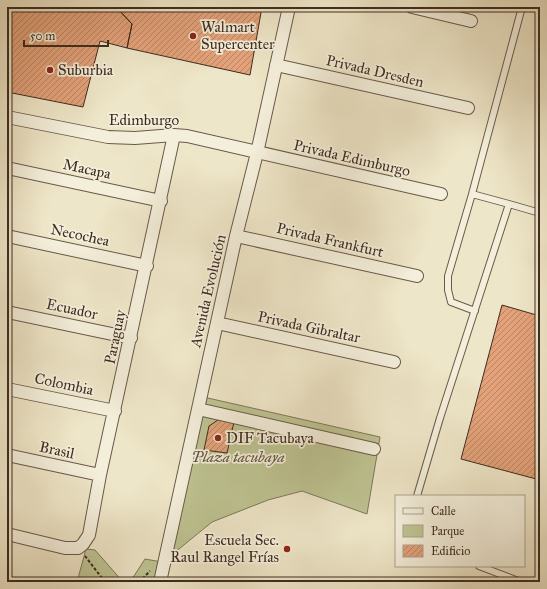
<svg xmlns="http://www.w3.org/2000/svg" width="547" height="589" viewBox="0 0 547 589" font-family="'IM FELL Great Primer',serif">
	<style>
		.green { fill: #bec392; stroke: #7e785a }
		.building { fill: url(#building-hatch); stroke: #3e2c21 }
		.lines { fill: none; stroke-linecap: round; stroke-linejoin: round }
		.service-casing { stroke: #6a5a4b; stroke-width: 8 }
		.minor-casing { stroke: #6a5a4b; stroke-width: 14 }
		.path { stroke: #3e2c21; stroke-width: 2; stroke-dasharray: 3 2; stroke-linecap: butt }
		.service { stroke: #f4efdb; stroke-width: 6 }
		.minor { stroke: #f4efdb; stroke-width: 12 }
		.poi-dot { fill: #8f2418; stroke: #f4efdb; stroke-width: 1.5 }
		.labels { text-anchor: middle; dominant-baseline: central; stroke-width: 3.5; stroke-linejoin: round; paint-order: stroke }
		.poi-label { font-size: 15px; fill: #3e2c21; stroke: #f4efdb; text-anchor: start }
		.street-label { font-size: 15px; fill: #3e2c21; stroke: #f4efdb }
		.park-label { font-size: 15px; font-style: italic; fill: #5e523d; stroke: #f4efdb }
	</style>
	<defs>
		<pattern id="building-hatch" width="6" height="6" patternUnits="userSpaceOnUse"><rect width="6" height="6" fill="#e3a27a"/><path d="M-1 1l2-2M0 6l6-6M5 7l2-2" fill="none" stroke="#b98464"/></pattern>
	</defs>
	<rect width="100%" height="100%" fill="#eee6c8"/>
	<filter id="stains"><feTurbulence type="fractalNoise" baseFrequency=".005" numOctaves="4"/><feColorMatrix values="0 0 0 0 .2 0 0 0 0 .09 0 0 0 0 .02 0 0 0 .5 -.17"/></filter>
	<radialGradient id="worn" r=".72"><stop offset=".6" stop-color="#630" stop-opacity="0"/><stop offset="1" stop-color="#630" stop-opacity=".3"/></radialGradient>
	<!-- green -->
	<path class="green" d="M 199,396 L 380,437 L 367,514 L 302,491 L 268,500 L 212,522 L 163,562 L 158,582 L 130,582 L 145,559 L 162,562 Z
		M 86,549 L 95,550 L 123,582 L 77,582 Z"/>
	<!-- building -->
	<path class="building" d="M 7,7 L 116,7 L 132,24 L 127,48 L 100,41 L 83,107 L 7,92 Z
		M 116,7 L 262,7 L 250,75 L 127,48 L 132,24 Z
		M 502,305 L 540,316 L 540,480 L 461,459 Z
		M 218,420 L 234,422 L 227,453 L 204,450 L 209,426 Z"/>
	<g class="lines">
		<!-- service casing -->
		<g class="service-casing">
			<path id="service" d="M 472,194 L 522,7
				M 475,311 L 451,302 L 448,290 L 448,276 L 472,194 L 509,204
				M 417,496 L 440,418 L 509,204 L 540,213
				M 479,566 L 521,582"/>
		</g>
		<!-- minor casing -->
		<g class="minor-casing">
			<path id="minor" d="M 412,7 L 471,21
				M 276,65 L 468,108
				M 7,117 L 108,137 L 135,138 L 174,135 L 187,136 L 441,194
				M 7,168 L 161,201
				M 7,236 L 147,266
				M 236,236 L 417,276
				M 7,312 L 131,338
				M 217,323 L 394,362
				M 7,389 L 115,411
				M 198,409 L 374,449
				M 7,455 L 100,475
				M 7,534 L 65,548 L 78,548 L 83,544 L 89,535 L 100,475 L 174,135
				M 160,582 L 236,236 L 257,153 L 289,7"/>
		</g>
		<!-- path -->
		<path class="path" d="M 85,556 L 105,582
			M 139,582 L 150,571"/>
		<!-- service -->
		<use href="#service" class="service"/>
		<!-- minor -->
		<use href="#minor" class="minor"/>
	</g>
	<!-- markers -->
	<g class="poi-dot">
		<circle cx="193" cy="36" r="4"/>
		<circle cx="50" cy="70" r="4"/>
		<circle cx="218" cy="438" r="4"/>
		<circle cx="287" cy="549" r="4"/>
	</g>
	<g class="labels">
		<!-- poi labels -->
		<g class="poi-label">
			<text x="201" y="27">Walmart<tspan x="201" dy="17">Supercenter</tspan></text>
			<text x="58" y="70">Suburbia</text>
			<text x="226" y="438">DIF Tacubaya</text>
			<text x="279" y="540" text-anchor="end">Escuela Sec.<tspan x="279" dy="17">Raul Rangel Frías</tspan></text>
		</g>
		<!-- street labels -->
		<g class="street-label">
			<text transform="translate(375 71) rotate(13)">Privada Dresden</text>
			<text x="144" y="120">Edimburgo</text>
			<text transform="translate(352 158) rotate(13)">Privada Edimburgo</text>
			<text transform="translate(87 169) rotate(12)">Macapa</text>
			<text transform="translate(80 235) rotate(12)">Necochea</text>
			<text transform="translate(330 240) rotate(13)">Privada Frankfurt</text>
			<text transform="translate(208 291) rotate(-77)">Avenida Evolución</text>
			<text transform="translate(72 309) rotate(12)">Ecuador</text>
			<text transform="translate(309 327) rotate(12)">Privada Gibraltar</text>
			<text transform="translate(115 337) rotate(-78)">Paraguay</text>
			<text transform="translate(64 384) rotate(12)">Colombia</text>
			<text transform="translate(57 450) rotate(12)">Brasil</text>
		</g>
		<!-- park labels -->
		<g class="park-label">
			<text x="238" y="457">Plaza tacubaya</text>
		</g>
	</g>
	<!-- margin -->
	<rect width="547" height="589" fill="none" stroke="#eee6c8" stroke-width="24"/>
	<rect x="8" y="8" width="531" height="573" fill="none" stroke="#3e2c21" stroke-width="2"/>
	<rect x="12" y="12" width="523" height="565" fill="none" stroke="#3e2c21"/>
	<!-- legend -->
	<rect x="395" y="495" width="130" height="72" fill="#f4efdb" stroke="#aba191"/>
	<rect x="403" y="508" width="20" height="6" fill="#f4efdb" stroke="#aba191"/>
	<text x="431" y="515" font-size="12" fill="#3e2c21">Calle</text>
	<rect x="403" y="525" width="20" height="12" fill="#bec392" stroke="#aba191"/>
	<text x="431" y="535" font-size="12" fill="#3e2c21">Parque</text>
	<rect x="403" y="545" width="20" height="12" fill="url(#building-hatch)" stroke="#aba191"/>
	<text x="431" y="555" font-size="12" fill="#3e2c21">Edificio</text>
	<!-- scale -->
	<path d="M24 40v6h84v-6" fill="none" stroke="#3e2c21" stroke-width="2"/>
	<text x="30" y="40" font-size="12" fill="#3e2c21" stroke="#f4efdb" stroke-width="3" paint-order="stroke">50 m</text>
	<rect width="100%" height="100%" filter="url(#stains)"/>
	<rect width="100%" height="100%" fill="url(#worn)"/>
</svg>
